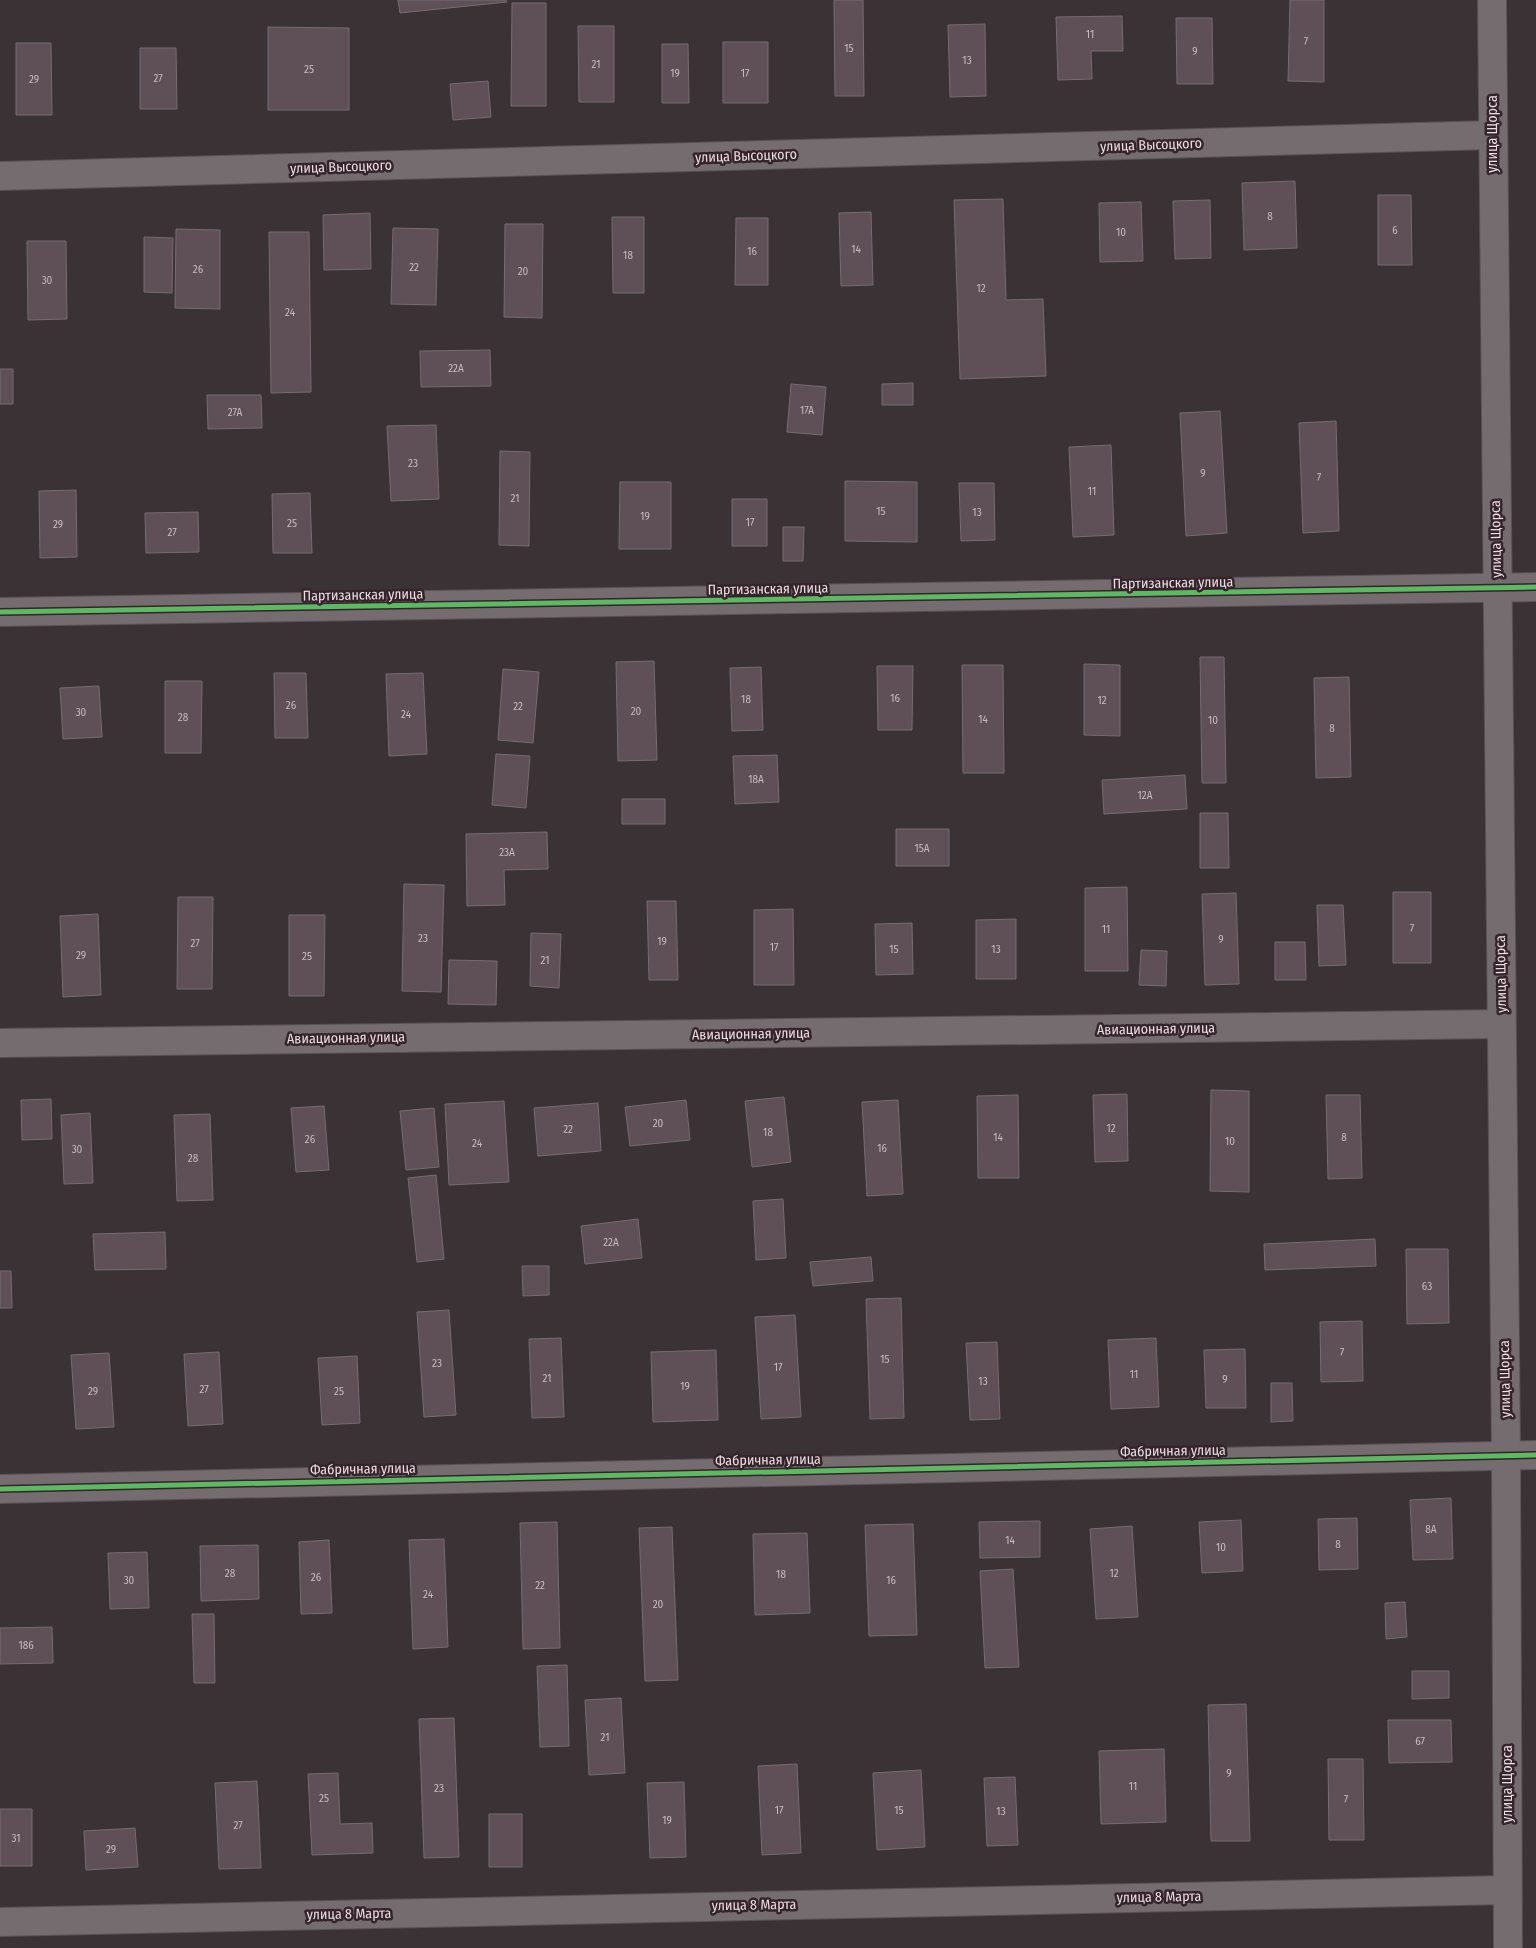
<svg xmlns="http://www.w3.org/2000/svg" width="1536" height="1948" viewBox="0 0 1536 1948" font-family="'Fira Sans Condensed',sans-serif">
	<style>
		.building { fill: #5e5056; stroke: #756d70 }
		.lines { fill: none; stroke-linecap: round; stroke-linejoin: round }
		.street-casing { stroke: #5a5155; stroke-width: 30 }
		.secondary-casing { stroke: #5a5155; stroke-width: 30 }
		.street { stroke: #746c6f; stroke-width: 28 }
		.secondary { stroke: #746c6f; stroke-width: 28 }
		.cycleway-casing { stroke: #35242b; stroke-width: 8 }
		.cycleway { stroke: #5cba63; stroke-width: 5 }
		.labels { text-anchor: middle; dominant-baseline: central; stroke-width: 5; stroke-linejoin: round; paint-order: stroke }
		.number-label { font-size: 11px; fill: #c6babe }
		.street-label { font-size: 14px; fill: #e8dde1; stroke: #35242b }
	</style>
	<rect width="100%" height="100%" fill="#3b3236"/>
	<!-- building -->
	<path class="building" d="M 398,0 L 506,0 L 507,2 L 400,13 Z
		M 834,0 L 863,0 L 864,96 L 835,96 Z
		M 1290,0 L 1324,0 L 1324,82 L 1288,81 Z
		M 512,3 L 546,3 L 546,106 L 511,106 Z
		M 1122,16 L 1123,51 L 1091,51 L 1092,79 L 1058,80 L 1056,17 Z
		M 1176,18 L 1212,18 L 1213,84 L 1177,84 Z
		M 985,24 L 986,96 L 950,97 L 948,25 Z
		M 578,26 L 614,26 L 614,102 L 579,102 Z
		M 268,27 L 349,28 L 349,110 L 268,110 Z
		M 723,42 L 768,42 L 768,103 L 723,103 Z
		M 16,43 L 51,43 L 52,115 L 16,115 Z
		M 662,44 L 688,44 L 689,103 L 662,103 Z
		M 140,48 L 176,48 L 177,109 L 140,109 Z
		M 488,81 L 491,117 L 453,120 L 450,84 Z
		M 1295,181 L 1297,248 L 1244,250 L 1242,183 Z
		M 1378,195 L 1411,195 L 1412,265 L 1378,265 Z
		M 1003,199 L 1006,300 L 1043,299 L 1046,376 L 960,379 L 954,200 Z
		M 1210,200 L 1211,258 L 1175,259 L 1173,201 Z
		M 1141,202 L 1143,261 L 1100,262 L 1099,203 Z
		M 871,212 L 873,285 L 841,286 L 839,213 Z
		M 370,213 L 371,269 L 324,270 L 323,215 Z
		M 612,217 L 644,217 L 644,293 L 613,293 Z
		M 736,218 L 768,218 L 768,285 L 735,285 Z
		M 505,224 L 543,224 L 542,318 L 504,317 Z
		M 393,228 L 438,229 L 436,305 L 391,304 Z
		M 176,229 L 220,230 L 220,309 L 175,308 Z
		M 269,232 L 309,232 L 311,392 L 271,393 Z
		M 144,237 L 173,238 L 172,293 L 144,292 Z
		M 27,241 L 66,241 L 67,319 L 28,320 Z
		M 490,350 L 491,386 L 421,387 L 420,351 Z
		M 0,369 L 13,369 L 13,404 L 0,404 Z
		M 913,383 L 913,405 L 882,405 L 882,384 Z
		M 791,384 L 826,387 L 822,435 L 787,432 Z
		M 207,395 L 261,395 L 262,428 L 208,429 Z
		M 1220,411 L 1227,533 L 1186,536 L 1180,413 Z
		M 1336,421 L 1339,531 L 1303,533 L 1299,423 Z
		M 436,425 L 439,499 L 391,501 L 387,426 Z
		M 1111,445 L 1114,535 L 1073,537 L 1069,447 Z
		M 500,451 L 530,452 L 529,546 L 499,545 Z
		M 845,481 L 917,482 L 917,542 L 845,541 Z
		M 620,482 L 671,482 L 671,549 L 619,549 Z
		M 959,483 L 994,483 L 995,540 L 961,541 Z
		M 76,490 L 77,557 L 40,558 L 39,491 Z
		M 310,493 L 312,553 L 273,553 L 272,494 Z
		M 732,499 L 767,499 L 767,546 L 732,546 Z
		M 198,512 L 199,552 L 146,553 L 145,513 Z
		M 783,527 L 804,527 L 803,561 L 783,561 Z
		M 1200,657 L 1224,657 L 1226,783 L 1202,783 Z
		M 654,661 L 657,760 L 618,761 L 616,662 Z
		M 1084,664 L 1120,665 L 1120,736 L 1084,735 Z
		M 962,665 L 1003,665 L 1004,773 L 963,773 Z
		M 877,666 L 913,666 L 912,730 L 878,730 Z
		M 761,667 L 763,730 L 732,731 L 730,668 Z
		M 503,669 L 539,672 L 533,743 L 498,740 Z
		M 274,673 L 306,673 L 308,738 L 275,738 Z
		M 423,673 L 427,754 L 389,756 L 386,674 Z
		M 1349,677 L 1351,777 L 1316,778 L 1314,678 Z
		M 165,681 L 202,681 L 201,753 L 165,753 Z
		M 99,686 L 102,737 L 63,739 L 60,688 Z
		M 496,754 L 530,756 L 526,808 L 492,805 Z
		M 777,755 L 779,802 L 735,804 L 733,756 Z
		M 1185,775 L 1187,809 L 1104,814 L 1102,780 Z
		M 622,799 L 665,799 L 665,824 L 622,824 Z
		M 1200,813 L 1228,813 L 1229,868 L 1200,868 Z
		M 896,829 L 949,829 L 949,866 L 896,866 Z
		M 547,832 L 548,869 L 504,870 L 505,905 L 467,906 L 466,834 Z
		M 404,884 L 444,885 L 441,992 L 402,991 Z
		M 1127,887 L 1128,971 L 1085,971 L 1085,888 Z
		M 1393,892 L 1431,892 L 1431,963 L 1393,963 Z
		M 1236,893 L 1239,984 L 1205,985 L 1202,894 Z
		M 178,897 L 213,897 L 212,989 L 177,989 Z
		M 647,901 L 676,901 L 678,980 L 649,980 Z
		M 1317,905 L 1343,905 L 1346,965 L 1319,966 Z
		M 793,909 L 794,985 L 754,985 L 754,910 Z
		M 98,914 L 101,995 L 63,997 L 60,916 Z
		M 289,915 L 325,915 L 324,996 L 289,996 Z
		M 1016,919 L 1016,979 L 976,979 L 976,920 Z
		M 912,923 L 913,974 L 876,975 L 875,924 Z
		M 531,933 L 561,934 L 559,988 L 530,986 Z
		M 1275,942 L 1305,942 L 1306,980 L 1275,980 Z
		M 1141,950 L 1167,951 L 1166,986 L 1139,985 Z
		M 449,960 L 497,961 L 496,1005 L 448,1004 Z
		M 1211,1090 L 1249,1091 L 1249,1192 L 1210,1191 Z
		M 1127,1094 L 1128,1161 L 1095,1162 L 1093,1095 Z
		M 1018,1095 L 1019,1178 L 978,1178 L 977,1096 Z
		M 1326,1095 L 1360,1095 L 1362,1178 L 1328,1179 Z
		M 784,1097 L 791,1162 L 752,1167 L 745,1101 Z
		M 51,1099 L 52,1139 L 22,1140 L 21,1100 Z
		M 686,1100 L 690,1140 L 630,1146 L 625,1107 Z
		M 898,1100 L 903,1194 L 867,1196 L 862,1102 Z
		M 504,1101 L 509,1182 L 449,1185 L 445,1104 Z
		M 598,1103 L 601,1151 L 538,1156 L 534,1108 Z
		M 324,1106 L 329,1170 L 296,1172 L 291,1108 Z
		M 434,1108 L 439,1167 L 406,1170 L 400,1111 Z
		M 90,1113 L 93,1183 L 64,1184 L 61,1115 Z
		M 210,1114 L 213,1200 L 177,1201 L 174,1115 Z
		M 436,1175 L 444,1259 L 417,1262 L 408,1178 Z
		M 783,1199 L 786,1258 L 756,1260 L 753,1201 Z
		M 638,1219 L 642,1258 L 585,1264 L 581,1226 Z
		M 165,1232 L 166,1269 L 95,1270 L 93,1234 Z
		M 1375,1239 L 1376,1266 L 1265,1270 L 1264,1244 Z
		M 1406,1249 L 1448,1249 L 1449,1323 L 1407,1324 Z
		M 871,1257 L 873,1281 L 813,1286 L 810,1262 Z
		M 522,1266 L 549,1266 L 549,1295 L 523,1296 Z
		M 0,1271 L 11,1271 L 12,1308 L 0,1308 Z
		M 901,1298 L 904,1418 L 870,1419 L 866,1299 Z
		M 449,1310 L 456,1415 L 424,1417 L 417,1312 Z
		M 795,1315 L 801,1417 L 761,1419 L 755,1317 Z
		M 1362,1321 L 1363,1381 L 1321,1382 L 1320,1322 Z
		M 561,1338 L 564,1417 L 532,1418 L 529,1339 Z
		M 1156,1338 L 1159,1407 L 1111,1409 L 1108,1340 Z
		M 997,1342 L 1000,1419 L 970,1420 L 966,1343 Z
		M 1245,1349 L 1246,1408 L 1206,1408 L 1204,1350 Z
		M 716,1350 L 718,1420 L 653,1422 L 651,1352 Z
		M 219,1352 L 223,1424 L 188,1426 L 184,1354 Z
		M 109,1353 L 114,1427 L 76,1429 L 71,1355 Z
		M 357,1356 L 360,1423 L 322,1425 L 318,1358 Z
		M 1271,1383 L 1292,1383 L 1293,1421 L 1271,1422 Z
		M 1451,1498 L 1453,1559 L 1413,1560 L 1410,1500 Z
		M 1357,1518 L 1358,1569 L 1319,1570 L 1318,1519 Z
		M 1241,1520 L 1243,1571 L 1202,1573 L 1199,1522 Z
		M 1040,1521 L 1040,1557 L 980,1558 L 979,1522 Z
		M 557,1522 L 560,1648 L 523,1649 L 520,1523 Z
		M 913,1524 L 917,1635 L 869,1636 L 865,1525 Z
		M 1132,1526 L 1138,1617 L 1096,1619 L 1090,1529 Z
		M 672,1527 L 678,1680 L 645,1681 L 639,1528 Z
		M 807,1533 L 810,1613 L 755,1615 L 753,1534 Z
		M 444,1539 L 448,1647 L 413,1649 L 409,1540 Z
		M 329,1540 L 332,1613 L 301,1614 L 299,1542 Z
		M 258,1545 L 259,1599 L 201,1601 L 200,1546 Z
		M 147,1552 L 149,1608 L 110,1609 L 108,1553 Z
		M 1013,1569 L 1019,1667 L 985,1668 L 980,1571 Z
		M 1405,1602 L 1407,1637 L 1386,1639 L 1385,1603 Z
		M 192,1614 L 214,1614 L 215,1683 L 194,1683 Z
		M 52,1627 L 53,1663 L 0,1664 L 0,1628 Z
		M 567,1665 L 569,1746 L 540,1747 L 537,1666 Z
		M 1412,1671 L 1449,1671 L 1449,1698 L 1412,1699 Z
		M 621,1698 L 625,1773 L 589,1775 L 585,1700 Z
		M 1246,1704 L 1250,1841 L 1211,1841 L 1208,1705 Z
		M 454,1718 L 459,1857 L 424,1858 L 419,1719 Z
		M 1388,1720 L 1451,1720 L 1452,1762 L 1389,1763 Z
		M 1164,1749 L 1166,1822 L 1101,1824 L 1099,1751 Z
		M 1328,1759 L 1363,1759 L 1364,1840 L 1329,1840 Z
		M 797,1764 L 801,1853 L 762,1855 L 758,1766 Z
		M 921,1770 L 925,1847 L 877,1850 L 873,1773 Z
		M 338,1773 L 340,1824 L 372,1823 L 373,1853 L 312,1855 L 308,1774 Z
		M 1015,1777 L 1018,1845 L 987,1846 L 984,1778 Z
		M 257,1781 L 261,1868 L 219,1869 L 215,1783 Z
		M 684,1782 L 686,1857 L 650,1858 L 647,1783 Z
		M 0,1809 L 32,1809 L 32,1866 L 0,1866 Z
		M 489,1814 L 522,1814 L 522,1867 L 489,1867 Z
		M 135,1828 L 138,1867 L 86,1870 L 84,1831 Z"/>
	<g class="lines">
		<!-- street casing -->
		<g class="street-casing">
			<path id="street" d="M 0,176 L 1492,135
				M 0,612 L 1536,587
				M 0,1043 L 1501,1024
				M 0,1489 L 1536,1455
				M 0,1922 L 1507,1890"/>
		</g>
		<!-- secondary casing -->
		<g class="secondary-casing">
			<path id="secondary" d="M 1492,0 L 1506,1455 L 1508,1948"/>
		</g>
		<!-- street -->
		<use href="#street" class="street"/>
		<!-- secondary -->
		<use href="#secondary" class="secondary"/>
		<!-- cycleway casing -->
		<g class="cycleway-casing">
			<path id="cycleway" d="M 0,612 L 1536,587
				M 0,1489 L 1536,1455"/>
		</g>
		<!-- cycleway -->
		<use href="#cycleway" class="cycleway"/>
	</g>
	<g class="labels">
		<!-- number labels -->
		<g class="number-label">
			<text x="1090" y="34">11</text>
			<text x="1306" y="41">7</text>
			<text x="849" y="48">15</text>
			<text x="1195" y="51">9</text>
			<text x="967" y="60">13</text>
			<text x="596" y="64">21</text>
			<text x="309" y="69">25</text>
			<text x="675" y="73">19</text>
			<text x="745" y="73">17</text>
			<text x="158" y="78">27</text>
			<text x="34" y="79">29</text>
			<text x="1270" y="216">8</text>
			<text x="1395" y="230">6</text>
			<text x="1121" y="232">10</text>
			<text x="856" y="249">14</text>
			<text x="752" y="251">16</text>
			<text x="628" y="255">18</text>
			<text x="414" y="267">22</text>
			<text x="198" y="269">26</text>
			<text x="523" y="271">20</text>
			<text x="47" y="280">30</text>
			<text x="981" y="288">12</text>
			<text x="290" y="312">24</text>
			<text x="456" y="368">22А</text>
			<text x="807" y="410">17А</text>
			<text x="235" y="412">27А</text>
			<text x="413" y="463">23</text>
			<text x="1203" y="473">9</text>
			<text x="1319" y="477">7</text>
			<text x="1092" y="491">11</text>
			<text x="515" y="498">21</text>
			<text x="881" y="511">15</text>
			<text x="977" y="512">13</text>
			<text x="645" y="516">19</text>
			<text x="750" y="522">17</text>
			<text x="292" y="523">25</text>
			<text x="58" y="524">29</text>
			<text x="172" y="532">27</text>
			<text x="895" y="698">16</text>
			<text x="746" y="699">18</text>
			<text x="1102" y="700">12</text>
			<text x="291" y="705">26</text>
			<text x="518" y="706">22</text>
			<text x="636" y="711">20</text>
			<text x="81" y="712">30</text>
			<text x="406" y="714">24</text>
			<text x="183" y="717">28</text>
			<text x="983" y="719">14</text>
			<text x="1213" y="720">10</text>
			<text x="1332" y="728">8</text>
			<text x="756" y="779">18А</text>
			<text x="1145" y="795">12А</text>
			<text x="922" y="848">15А</text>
			<text x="507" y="852">23А</text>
			<text x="1412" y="928">7</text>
			<text x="1106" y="929">11</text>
			<text x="423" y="938">23</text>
			<text x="1221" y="939">9</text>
			<text x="662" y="941">19</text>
			<text x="195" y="943">27</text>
			<text x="774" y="947">17</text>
			<text x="894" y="949">15</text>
			<text x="996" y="949">13</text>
			<text x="81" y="955">29</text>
			<text x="307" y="956">25</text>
			<text x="545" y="960">21</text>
			<text x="658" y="1123">20</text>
			<text x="1111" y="1128">12</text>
			<text x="568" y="1129">22</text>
			<text x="768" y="1132">18</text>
			<text x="998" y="1137">14</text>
			<text x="1344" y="1137">8</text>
			<text x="310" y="1139">26</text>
			<text x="1230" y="1141">10</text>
			<text x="477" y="1143">24</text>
			<text x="882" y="1148">16</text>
			<text x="77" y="1149">30</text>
			<text x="193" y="1158">28</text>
			<text x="611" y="1242">22А</text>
			<text x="1427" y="1286">63</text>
			<text x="1342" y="1352">7</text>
			<text x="885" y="1359">15</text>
			<text x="437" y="1363">23</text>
			<text x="778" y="1367">17</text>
			<text x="1134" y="1374">11</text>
			<text x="547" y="1378">21</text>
			<text x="1225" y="1379">9</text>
			<text x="983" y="1381">13</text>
			<text x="685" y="1386">19</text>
			<text x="204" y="1389">27</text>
			<text x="93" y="1391">29</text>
			<text x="339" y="1391">25</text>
			<text x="1431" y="1529">8А</text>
			<text x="1010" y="1540">14</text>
			<text x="1338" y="1544">8</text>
			<text x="1221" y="1547">10</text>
			<text x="230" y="1573">28</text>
			<text x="1114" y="1573">12</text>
			<text x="781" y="1574">18</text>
			<text x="316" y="1577">26</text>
			<text x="129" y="1580">30</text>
			<text x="891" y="1580">16</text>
			<text x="540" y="1585">22</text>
			<text x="428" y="1594">24</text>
			<text x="658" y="1604">20</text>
			<text x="26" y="1645">186</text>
			<text x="605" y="1737">21</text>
			<text x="1420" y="1741">67</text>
			<text x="1229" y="1773">9</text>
			<text x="1133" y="1786">11</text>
			<text x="439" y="1788">23</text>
			<text x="324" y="1798">25</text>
			<text x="1346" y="1799">7</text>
			<text x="779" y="1810">17</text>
			<text x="899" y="1810">15</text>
			<text x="1001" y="1811">13</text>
			<text x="667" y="1820">19</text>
			<text x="238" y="1825">27</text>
			<text x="16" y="1838">31</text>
			<text x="111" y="1849">29</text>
		</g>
		<!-- street labels -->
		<g class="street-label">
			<text transform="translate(1492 134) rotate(-90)">улица Щорса</text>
			<text transform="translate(1151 145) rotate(-2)">улица Высоцкого</text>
			<text transform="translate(746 156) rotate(-2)">улица Высоцкого</text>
			<text transform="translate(341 167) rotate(-2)">улица Высоцкого</text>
			<text transform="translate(1496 539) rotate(-91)">улица Щорса</text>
			<text transform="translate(1173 583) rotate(-1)">Партизанская улица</text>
			<text transform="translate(768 589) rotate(-1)">Партизанская улица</text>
			<text transform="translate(363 595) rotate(-1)">Партизанская улица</text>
			<text transform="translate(1501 974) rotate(-91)">улица Щорса</text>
			<text transform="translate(1156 1029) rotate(-1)">Авиационная улица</text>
			<text transform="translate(751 1034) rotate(-1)">Авиационная улица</text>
			<text transform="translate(346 1038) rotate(-1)">Авиационная улица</text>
			<text transform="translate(1505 1379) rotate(-91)">улица Щорса</text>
			<text transform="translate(1173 1451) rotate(-1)">Фабричная улица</text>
			<text transform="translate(768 1460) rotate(-1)">Фабричная улица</text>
			<text transform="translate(363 1469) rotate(-1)">Фабричная улица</text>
			<text transform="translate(1507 1784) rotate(-90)">улица Щорса</text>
			<text transform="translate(1159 1897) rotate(-1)">улица 8 Марта</text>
			<text transform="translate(754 1905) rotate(-1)">улица 8 Марта</text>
			<text transform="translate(349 1914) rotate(-1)">улица 8 Марта</text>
		</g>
	</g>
</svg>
